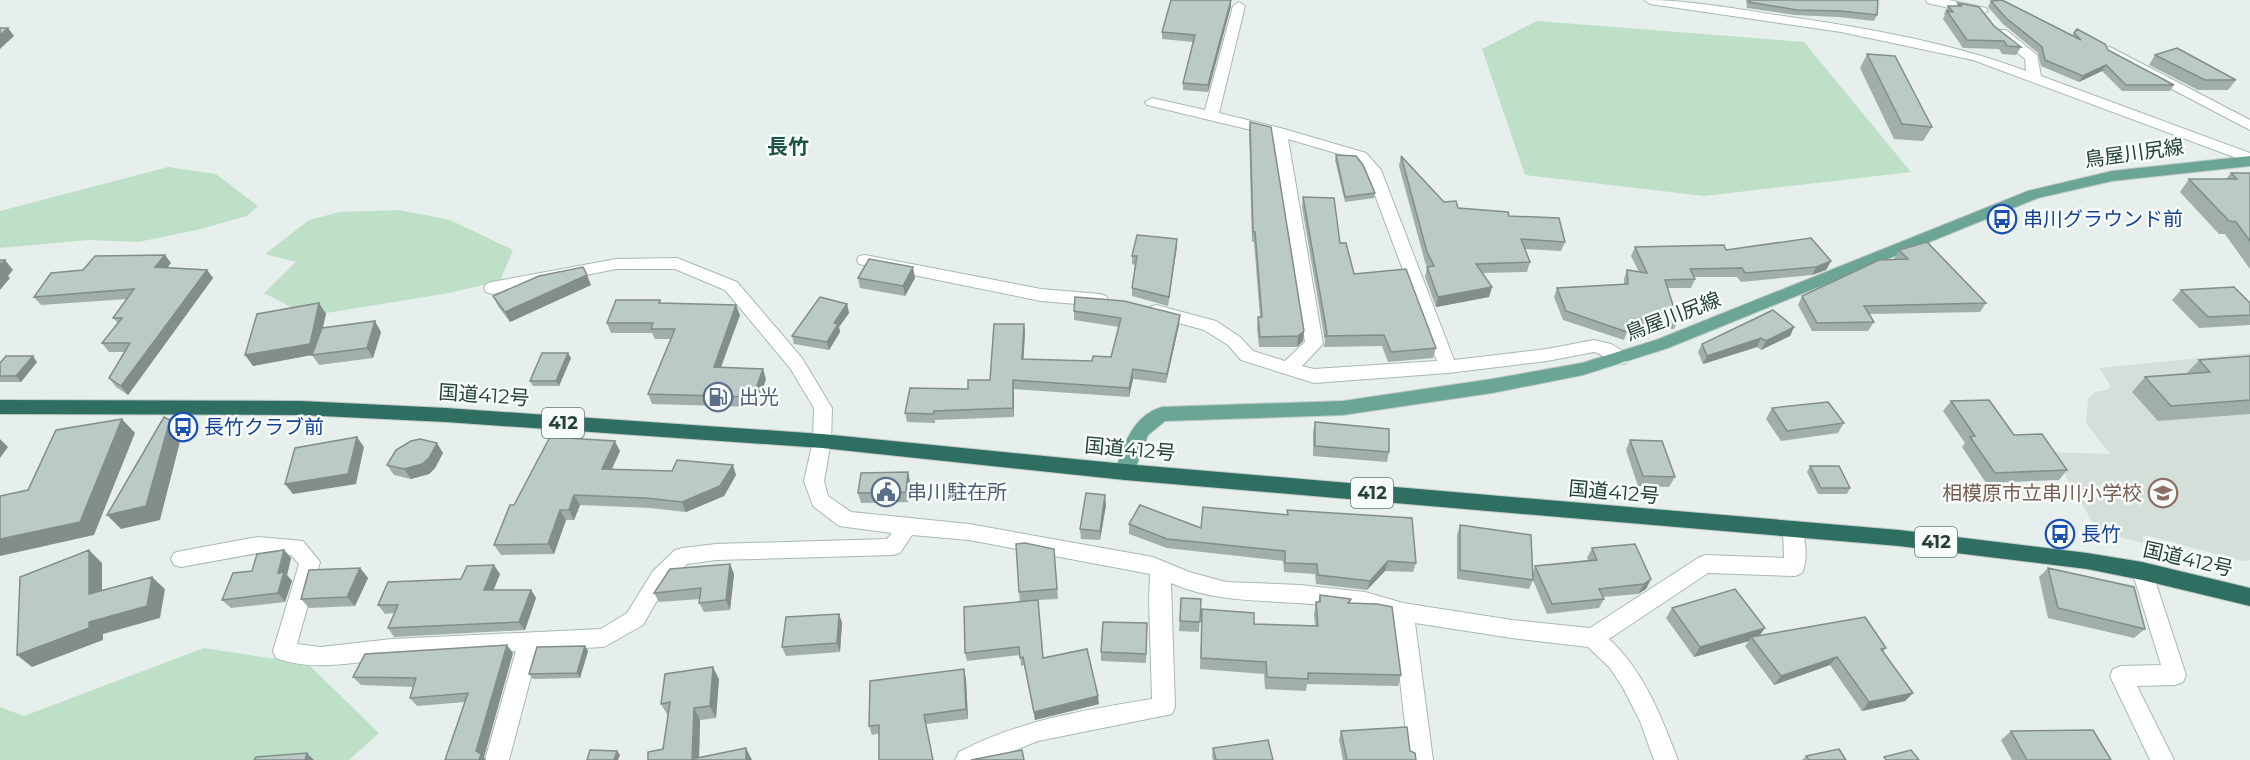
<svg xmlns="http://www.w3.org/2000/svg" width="2250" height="760" viewBox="0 0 2250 760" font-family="Montserrat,'Noto Sans JP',sans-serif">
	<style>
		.built { fill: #d4dfda }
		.green { fill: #bfe0c8 }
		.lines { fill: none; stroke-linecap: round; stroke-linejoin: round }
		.minor-casing { stroke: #a8b8b2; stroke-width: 2 }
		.major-casing { stroke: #c2cac8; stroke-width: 2 }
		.highway-casing { stroke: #c2cac8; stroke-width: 2 }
		.minor { fill: #fff; fill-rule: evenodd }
		.major { fill: #6aa596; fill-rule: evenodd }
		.highway { fill: #2f6f62; fill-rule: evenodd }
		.wall { fill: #a1aea9 }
		.shaded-wall { fill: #838d89 }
		.building { fill: #bbcac4; stroke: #838d89; stroke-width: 1.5 }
		.labels { text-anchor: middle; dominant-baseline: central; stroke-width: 5; stroke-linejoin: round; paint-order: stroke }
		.shield { fill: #f7fbf9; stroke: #637a73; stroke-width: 1.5 }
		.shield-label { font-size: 18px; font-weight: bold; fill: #24423a }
		.street-label { font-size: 20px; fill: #24423a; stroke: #f7fbf9 }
		.transit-label { font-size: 20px; fill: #164399; stroke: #f7fbf9; text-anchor: start }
		.service-label { font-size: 20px; fill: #4e5e75; stroke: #f7fbf9; text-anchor: start }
		.education-label { font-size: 20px; fill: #785e54; stroke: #f7fbf9; text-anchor: end }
		.neighbourhood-label { font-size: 21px; font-weight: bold; fill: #1f5548; stroke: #f7fbf9 }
	</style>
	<rect width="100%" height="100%" fill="#e6efeb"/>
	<!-- built -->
	<path class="built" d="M 2250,353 L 2250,560 L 2242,561 L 2149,536 L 2143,536 L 2143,543 L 2098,532 L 2052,452 L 2110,454 L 2086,423 L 2088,399 L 2095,392 L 2107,390 L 2111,386 L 2099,368 Z"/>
	<!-- green -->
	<path class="green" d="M 1537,21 L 1804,42 L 1911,172 L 1704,196 L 1525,175 L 1482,49 Z
		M 168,167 L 216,174 L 258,206 L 247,216 L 197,230 L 138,242 L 88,240 L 0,248 L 0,211 Z
		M 399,210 L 450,220 L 513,250 L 500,281 L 449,293 L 308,316 L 264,293 L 296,262 L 265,254 L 309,220 L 340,212 Z
		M 204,648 L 308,664 L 379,733 L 349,760 L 0,760 L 0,707 L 24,716 Z"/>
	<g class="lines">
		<!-- minor casing -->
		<g class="minor-casing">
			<path id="minor" d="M 1644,0 C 1688,0 1732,8 1776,15 C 1860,27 1946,41 2026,71 L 2025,59 L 1994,33 L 1996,30 L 2006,30 L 2037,55 L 2041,76 L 2250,153 L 2250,163 L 1973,60 L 1841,32 L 1650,4 Z
				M 1926,0 L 1949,0 L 1986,8 L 1988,11 L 1981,15 L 1927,3 Z
				M 1239,2 L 1245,6 L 1219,113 L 1284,129 L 1366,153 L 1381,170 L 1454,360 L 1547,349 L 1594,340 L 1611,344 L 1626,353 L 1629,358 L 1626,363 C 1613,366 1606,355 1594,352 L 1547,361 L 1448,373 L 1314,383 L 1241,360 L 1228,345 L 1204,330 L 1150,315 L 1147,311 L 1150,307 L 1156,305 L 1216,321 L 1240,337 L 1253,351 L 1285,361 L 1305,342 L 1272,135 L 1147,105 L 1145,102 L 1152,98 L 1205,110 L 1233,6 ZM 1288,139 L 1356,159 L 1366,171 L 1437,361 L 1314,369 L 1302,366 L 1323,344 Z
				M 2110,47 L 2250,120 L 2250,130 L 2105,54 L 2103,51 L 2105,48 Z
				M 865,255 L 1041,289 L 1100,294 L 1106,296 L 1108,300 L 1106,304 L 1100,306 L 1041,301 L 859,264 L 857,260 L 859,256 Z
				M 677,258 L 737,282 L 802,358 L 832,408 L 831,441 L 824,481 L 828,496 L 851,512 L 969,524 L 1153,557 L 1189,572 L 1226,582 L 1300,585 L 1365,592 L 1403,603 L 1512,620 L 1590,628 L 1698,558 L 1705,555 L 1784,558 L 1783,530 L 1786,524 L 1793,522 L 1800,524 C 1806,536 1808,562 1802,573 L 1795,576 L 1708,573 L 1609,639 C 1644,671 1661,716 1678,760 L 1654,760 L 1640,721 L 1623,688 L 1610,668 L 1588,647 L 1512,638 L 1415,623 L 1433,760 L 1409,760 L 1393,618 C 1362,609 1330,605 1297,603 C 1254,600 1212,601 1171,583 L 1175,707 L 1172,714 L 1038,741 L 990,760 L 955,760 L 959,752 C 1020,720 1085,710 1152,699 L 1149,600 L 1150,574 L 969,540 L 912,535 L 900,553 L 893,555 L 716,560 L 687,564 L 667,583 L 643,625 L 604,647 L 538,650 L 509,760 L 485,760 L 516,651 C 475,654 433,655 391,659 C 352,662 314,672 276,658 L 273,651 L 299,564 L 291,555 L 258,553 L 181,567 L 174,565 L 171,559 L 174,553 L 181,551 L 258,537 L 303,541 L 320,562 L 297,644 L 321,647 L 392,639 L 601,629 L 627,613 L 653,571 L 675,550 L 682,548 L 716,544 L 887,539 L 892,533 L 839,526 L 813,506 L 804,481 L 813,441 L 814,408 L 790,368 L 725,290 L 675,269 L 616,269 L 492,294 L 486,292 L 484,288 L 486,284 L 492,282 L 616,259 Z
				M 2142,562 L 2149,565 L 2152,571 L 2186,675 L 2183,682 L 2175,685 L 2137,686 L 2174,760 L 2150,760 L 2110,676 L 2113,669 L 2121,666 L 2161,665 L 2132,571 L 2135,565 Z"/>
		</g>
		<!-- major casing -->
		<g class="major-casing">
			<path id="major" d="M 2250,156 L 2250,166 L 2112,181 L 2038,198 L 1668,348 L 1583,375 L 1492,393 L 1343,415 L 1165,421 L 1148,435 L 1132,477 L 1125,480 L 1118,477 L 1115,472 C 1124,445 1132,416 1162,407 L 1343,401 L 1492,379 L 1582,363 L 1656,340 L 2028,191 L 2112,171 Z"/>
		</g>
		<!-- highway casing -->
		<g class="highway-casing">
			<path id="highway" d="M 0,400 L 301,401 L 446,408 L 822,434 L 1125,464 L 1899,530 L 2087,553 L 2142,562 L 2250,588 L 2250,606 L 2142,580 L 2087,569 L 1899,546 L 1125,480 L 822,448 L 446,422 L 301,415 L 0,414 Z"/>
		</g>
		<!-- minor -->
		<use href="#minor" class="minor"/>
		<!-- major -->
		<use href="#major" class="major"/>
		<!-- highway -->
		<use href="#highway" class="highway"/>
	</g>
	<!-- wall -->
	<path class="wall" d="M 1231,0 L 1231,6 L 1208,92 L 1183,90 L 1183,83 L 1193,42 L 1162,39 L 1162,32 Z
		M 1746,0 L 1878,0 L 1877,15 L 1874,21 L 1838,17 L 1795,15 L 1747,8 Z
		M 1991,1 L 2072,36 L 2077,29 L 2108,50 L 2174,85 L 2170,91 L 2122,91 L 2102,71 L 2079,82 L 2041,66 L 2038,53 L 2003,24 L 1988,7 Z
		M 1958,3 L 1994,26 L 2021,47 L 2016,55 L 2002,54 L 1999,49 L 1963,48 L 1943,19 L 1945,15 L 1944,14 L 1948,6 L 1956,6 Z
		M 1867,54 L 1932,127 L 1923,141 L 1894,139 L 1860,68 Z
		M 2155,55 L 2236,80 L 2228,90 L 2198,90 L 2149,65 Z
		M 1250,122 L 1304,331 L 1303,341 L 1297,347 L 1259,347 L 1257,328 L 1258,317 L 1260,317 L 1254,242 L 1252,242 L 1249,132 Z
		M 1336,155 L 1375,193 L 1374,198 L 1345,202 L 1335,160 Z
		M 1401,156 L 1444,202 L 1458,208 L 1509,216 L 1565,242 L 1561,251 L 1525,249 L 1530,262 L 1527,272 L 1483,273 L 1492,287 L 1489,297 L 1436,307 L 1425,277 L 1427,267 L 1425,262 L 1399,166 Z
		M 2231,173 L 2250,173 L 2250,269 L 2225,234 L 2219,234 L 2180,192 L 2189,179 L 2226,179 Z
		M 1303,197 L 1340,243 L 1354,274 L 1436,348 L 1433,358 L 1388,362 L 1382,346 L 1324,347 L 1325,341 L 1302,207 Z
		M 1177,239 L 1168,306 L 1132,296 L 1132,288 L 1135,265 L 1132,264 L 1132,256 Z
		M 1635,247 L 1726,250 L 1831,261 L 1826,270 L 1812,275 L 1741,282 L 1737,277 L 1694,277 L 1695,279 L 1691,288 L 1667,288 L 1678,321 L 1674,329 L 1629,327 L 1624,340 L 1563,320 L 1554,297 L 1557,288 L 1624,285 L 1624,279 L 1627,270 L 1639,272 L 1631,256 Z
		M 1899,250 L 1986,303 L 1980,312 L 1869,314 L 1874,322 L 1868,331 L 1812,331 L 1798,305 L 1802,296 L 1894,260 L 1894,259 Z
		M 171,263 L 167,268 L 207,270 L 213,278 L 128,395 L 116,387 L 109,378 L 125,352 L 109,352 L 102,343 L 118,323 L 113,318 L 127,299 L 41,305 L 34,297 Z
		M 858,278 L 915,278 L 905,296 L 860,288 Z
		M 591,285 L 510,322 L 498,306 L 493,296 Z
		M 2181,290 L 2250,303 L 2250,325 L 2199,328 L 2172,300 Z
		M 660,300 L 661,303 L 740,315 L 721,368 L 766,379 L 756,407 L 652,404 L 648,394 L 671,339 L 655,339 L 652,333 L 611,333 L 607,323 Z
		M 319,303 L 326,314 L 322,328 L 381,332 L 373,358 L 319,365 L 312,355 L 253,366 Z
		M 847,304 L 849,313 L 839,327 L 840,332 L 829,350 L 794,344 L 792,336 Z
		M 1074,311 L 1179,325 L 1166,383 L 1133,379 L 1129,397 L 1014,389 L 1014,417 L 935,420 L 935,423 L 907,422 L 905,413 L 990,380 L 1024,324 L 1025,333 L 1023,359 L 1092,361 L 1111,357 L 1119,327 L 1074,320 Z
		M 1794,327 L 1790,336 L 1761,350 L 1757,347 L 1703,364 L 1698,352 L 1702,344 Z
		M 2250,356 L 2250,414 L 2158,421 L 2132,392 L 2145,377 L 2186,374 L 2199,360 Z
		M 571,358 L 559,386 L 533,386 L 530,381 Z
		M 37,362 L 21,382 L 0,382 L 0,363 Z
		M 1951,401 L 2014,435 L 2067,470 L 2059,480 L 1986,483 L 1962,447 L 1965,443 L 1943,411 Z
		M 1772,408 L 1844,423 L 1838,433 L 1781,441 L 1766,419 Z
		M 1315,422 L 1389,452 L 1387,462 L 1313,456 L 1313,432 Z
		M 1630,440 L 1675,477 L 1669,487 L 1638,486 L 1626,450 Z
		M 620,451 L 612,469 L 736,475 L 724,496 L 686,512 L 650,508 L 580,505 L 574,520 L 566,520 L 554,554 L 501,555 L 494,545 Z
		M 443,453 L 435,468 L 429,474 L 411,479 L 394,475 L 387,465 Z
		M 1810,466 L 1850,488 L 1847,494 L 1818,494 L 1807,472 Z
		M 908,472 L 910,482 L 908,502 L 861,503 L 858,493 Z
		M 1106,505 L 1100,540 L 1081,539 L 1080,529 Z
		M 1287,510 L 1416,563 L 1413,572 L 1385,571 L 1367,590 L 1316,584 L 1315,574 L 1284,572 L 1283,561 L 1167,548 L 1129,534 L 1129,524 L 1201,528 L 1287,515 Z
		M 1460,525 L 1533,572 L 1535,566 L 1588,560 L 1587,558 L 1592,548 L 1651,579 L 1646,589 L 1638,594 L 1603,597 L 1604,599 L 1599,608 L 1547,614 L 1533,580 L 1529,589 L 1457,579 L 1457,535 Z
		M 1054,549 L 1058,599 L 1038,600 L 1043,658 L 1099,704 L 1035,720 L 1024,665 L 1021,666 L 1020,655 L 967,661 L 965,653 L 1020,602 L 1019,592 Z
		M 284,550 L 291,558 L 287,575 L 292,581 L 285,602 L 231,608 L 222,600 L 252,571 Z
		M 730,564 L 734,574 L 730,610 L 704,612 L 699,603 L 700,599 L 659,602 L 654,593 Z
		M 360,568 L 368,578 L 355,606 L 309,608 L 301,599 Z
		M 2048,568 L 2145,629 L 2134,638 L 2048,618 L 2039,577 Z
		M 500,574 L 493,590 L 531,590 L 536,598 L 525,630 L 394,637 L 388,628 L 394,613 L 385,614 L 378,605 L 461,579 Z
		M 1320,595 L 1351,599 L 1350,603 L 1401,675 L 1398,686 L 1307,684 L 1306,691 L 1265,689 L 1264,674 L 1200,669 L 1202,609 L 1254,624 L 1315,626 L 1314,614 L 1316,602 L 1318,602 Z
		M 1181,598 L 1201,599 L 1199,632 L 1179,631 Z
		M 1672,608 L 1760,636 L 1886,648 L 1883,652 L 1913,693 L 1905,701 L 1862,711 L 1830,665 L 1774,685 L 1745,646 L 1749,641 L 1694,657 L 1666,618 Z
		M 839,614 L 842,623 L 840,652 L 786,656 L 782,647 Z
		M 1147,623 L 1146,663 L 1101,661 L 1101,652 Z
		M 585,646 L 588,651 L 580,678 L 533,679 L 529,674 Z
		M 513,653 L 484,757 L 445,760 L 465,702 L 417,706 L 410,698 L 414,687 L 361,685 L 353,677 Z
		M 964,669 L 966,679 L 968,719 L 926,724 L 872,735 L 869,726 Z
		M 719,679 L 716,718 L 700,720 L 699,758 L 752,760 L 648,760 L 663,749 L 668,716 L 661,704 Z
		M 1341,731 L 1416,760 L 1343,760 L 1339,740 Z
		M 2011,731 L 2111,760 L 2012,760 L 2001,740 Z
		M 1213,748 L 1273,760 L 1213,760 L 1212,757 Z
		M 1806,756 L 1846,760 L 1802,760 Z"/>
	<!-- shaded-wall -->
	<path class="shaded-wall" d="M 1231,0 L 1231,6 L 1208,92 L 1208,85 Z
		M 8,28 L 14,36 L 0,49 L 0,35 Z
		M 2106,65 L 2102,71 L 2079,82 L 2083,76 Z
		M 1177,239 L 1177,247 L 1168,306 L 1169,297 Z
		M 165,255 L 171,263 L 161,276 L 155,267 Z
		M 5,260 L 13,270 L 8,276 L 10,278 L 0,290 L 0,265 Z
		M 1831,261 L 1826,270 L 1812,275 L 1816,267 Z
		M 913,267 L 915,278 L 905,296 L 903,286 Z
		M 207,270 L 213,278 L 128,395 L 121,386 Z
		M 587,275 L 591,285 L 510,322 L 505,312 Z
		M 1492,287 L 1489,297 L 1436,307 L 1438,297 Z
		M 319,303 L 326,314 L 317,354 L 253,366 L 245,355 Z
		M 847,304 L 849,313 L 839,327 L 840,332 L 829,350 L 827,342 L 834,323 Z
		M 736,305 L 740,315 L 717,377 L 714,367 Z
		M 1180,315 L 1179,325 L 1166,383 L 1167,374 Z
		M 375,321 L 381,332 L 373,358 L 367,348 Z
		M 1024,324 L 1025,333 L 1023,368 L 1022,359 Z
		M 1794,327 L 1790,336 L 1761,350 L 1766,341 Z
		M 1304,331 L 1303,341 L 1297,347 L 1298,336 Z
		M 1761,338 L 1757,347 L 1703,364 L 1707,356 Z
		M 568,353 L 571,358 L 559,386 L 556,381 Z
		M 33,356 L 37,362 L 21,382 L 16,376 Z
		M 763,369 L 766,379 L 756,407 L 753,397 Z
		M 1133,369 L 1133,379 L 1129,397 L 1129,388 Z
		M 1013,380 L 1014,389 L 1014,417 L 1013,408 Z
		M 122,419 L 135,433 L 94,535 L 0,556 L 0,539 Z
		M 170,420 L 182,434 L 160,520 L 121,529 L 107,515 Z
		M 357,437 L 364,447 L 356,484 L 293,494 L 285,484 Z
		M 0,439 L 8,447 L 0,458 Z
		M 615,441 L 620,451 L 607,479 L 602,469 Z
		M 437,443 L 443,453 L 435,468 L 429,474 L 411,479 L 404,469 Z
		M 733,465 L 736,475 L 724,496 L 686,512 L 682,502 Z
		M 908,472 L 910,482 L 908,502 L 906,492 Z
		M 574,495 L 580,505 L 574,520 L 569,510 Z
		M 1105,495 L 1106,505 L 1100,540 L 1100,531 Z
		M 560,510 L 566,520 L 554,554 L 548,544 Z
		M 89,550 L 102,563 L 102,606 L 89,594 Z
		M 284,550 L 291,558 L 287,575 L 292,581 L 285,602 L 278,593 L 278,573 Z
		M 1388,561 L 1385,571 L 1367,590 L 1370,581 Z
		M 730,564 L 734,574 L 730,610 L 726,600 Z
		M 494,565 L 500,574 L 490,599 L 484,590 Z
		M 360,568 L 368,578 L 355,606 L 347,597 Z
		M 152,577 L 165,589 L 160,618 L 103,634 L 103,640 L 32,667 L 17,655 L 89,622 Z
		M 1651,579 L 1646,589 L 1638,594 L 1644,584 Z
		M 531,590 L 536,598 L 525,630 L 519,622 Z
		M 839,614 L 842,623 L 840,652 L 837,643 Z
		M 1765,628 L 1758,638 L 1751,637 L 1749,641 L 1694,657 L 1700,647 Z
		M 507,645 L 513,653 L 484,757 L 486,760 L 479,760 L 476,751 Z
		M 585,646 L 588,651 L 580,678 L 577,673 Z
		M 1837,657 L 1830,665 L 1774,685 L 1781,676 Z
		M 713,667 L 719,679 L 716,718 L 710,706 Z
		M 964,669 L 966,679 L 968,719 L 966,709 Z
		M 1913,693 L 1905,701 L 1862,711 L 1869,702 Z
		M 1098,696 L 1099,704 L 1035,720 L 1034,712 Z
		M 694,708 L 700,720 L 699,760 L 692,759 Z
		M 746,748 L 752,760 L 746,760 Z
		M 617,751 L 620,755 L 618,760 L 614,760 Z
		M 307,753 L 314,760 L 305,760 Z"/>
	<!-- building -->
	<path class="building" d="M 1171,0 L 1231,0 L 1208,85 L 1183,83 L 1195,35 L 1162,32 Z
		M 1749,0 L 1878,0 L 1877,15 L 1841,11 L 1797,10 L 1749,2 Z
		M 2002,0 L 2081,40 L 2074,33 L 2077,29 L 2105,44 L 2108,50 L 2174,85 L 2126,85 L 2106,65 L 2083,76 L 2045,60 L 2042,47 L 2006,18 L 1991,1 Z
		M 1958,3 L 1979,7 L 1994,26 L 2021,47 L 2007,46 L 2004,41 L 1967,40 L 1947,11 L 1953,12 L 1948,6 L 1961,6 Z
		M 0,28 L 8,28 L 0,35 Z
		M 2177,48 L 2236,80 L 2205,80 L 2155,55 Z
		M 1867,54 L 1895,56 L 1932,127 L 1902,124 Z
		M 1250,122 L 1271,127 L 1304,331 L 1298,336 L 1260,337 L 1258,317 L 1262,317 L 1255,232 L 1253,232 Z
		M 1336,155 L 1356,156 L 1363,165 L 1375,193 L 1345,197 Z
		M 1401,156 L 1444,202 L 1456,201 L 1458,208 L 1508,212 L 1509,216 L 1559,218 L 1565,242 L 1521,239 L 1530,262 L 1476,264 L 1492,287 L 1438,297 L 1427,267 L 1434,266 L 1427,252 Z
		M 2231,173 L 2250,173 L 2250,241 L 2236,222 L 2229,221 L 2189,179 L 2237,179 Z
		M 1303,197 L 1334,198 L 1340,243 L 1346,243 L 1354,274 L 1406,269 L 1436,348 L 1391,352 L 1384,335 L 1325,336 L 1327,333 Z
		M 1137,235 L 1177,239 L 1169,297 L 1132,288 L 1137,256 L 1132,256 Z
		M 1811,238 L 1831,261 L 1816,267 L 1745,273 L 1742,268 L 1690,269 L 1695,279 L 1665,280 L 1678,321 L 1632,319 L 1627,332 L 1566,311 L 1557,288 L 1628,284 L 1627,270 L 1647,273 L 1635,247 L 1724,245 L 1726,250 Z
		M 1927,242 L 1986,303 L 1864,306 L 1874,322 L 1817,323 L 1802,296 L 1879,260 L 1908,259 L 1899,250 Z
		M 165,255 L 155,267 L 207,270 L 121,386 L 109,378 L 130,343 L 102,343 L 122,318 L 113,318 L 134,289 L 34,297 L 51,273 L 83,270 L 95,256 Z
		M 869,259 L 913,267 L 903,286 L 858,278 Z
		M 0,260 L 5,260 L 0,265 Z
		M 583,267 L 587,275 L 505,312 L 493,296 L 539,276 Z
		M 2234,287 L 2250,303 L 2250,315 L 2208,317 L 2181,290 Z
		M 820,297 L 847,304 L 834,323 L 838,324 L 827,342 L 792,336 Z
		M 1075,297 L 1124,301 L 1180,315 L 1167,374 L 1133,369 L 1129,388 L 1013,380 L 1013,408 L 934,411 L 933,414 L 905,413 L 910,388 L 968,389 L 968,380 L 990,380 L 994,324 L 1024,324 L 1022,359 L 1092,361 L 1093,356 L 1111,357 L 1121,318 L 1074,311 Z
		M 616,300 L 660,300 L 659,303 L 736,305 L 714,367 L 763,369 L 753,397 L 648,394 L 675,329 L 651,329 L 653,323 L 607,323 Z
		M 319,303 L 310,344 L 245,355 L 257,314 Z
		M 1773,310 L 1794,327 L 1766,341 L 1761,338 L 1707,356 L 1702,344 Z
		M 375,321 L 367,348 L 312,355 L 322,328 Z
		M 542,353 L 568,353 L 556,381 L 530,381 Z
		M 6,356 L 33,356 L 16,376 L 0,376 L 0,363 Z
		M 2250,356 L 2250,400 L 2171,406 L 2145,377 L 2210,372 L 2199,360 Z
		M 1989,400 L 2014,435 L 2042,434 L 2067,470 L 1995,473 L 1970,437 L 1975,436 L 1951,401 Z
		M 1828,402 L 1844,423 L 1787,431 L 1772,408 Z
		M 164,417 L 170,420 L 146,506 L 107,515 Z
		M 122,419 L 80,522 L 0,539 L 0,496 L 28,490 L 56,430 Z
		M 1315,422 L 1389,429 L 1389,452 L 1315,446 Z
		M 357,437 L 348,474 L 285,484 L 295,448 Z
		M 550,437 L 615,441 L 602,469 L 672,471 L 677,460 L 733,465 L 720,486 L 682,502 L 645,498 L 574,495 L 569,510 L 560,510 L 548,544 L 494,545 L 510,505 L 514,505 Z
		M 420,439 L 437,443 L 429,458 L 422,464 L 404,469 L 387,465 L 396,450 L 411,441 Z
		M 1630,440 L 1662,441 L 1675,477 L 1643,476 Z
		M 1810,466 L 1839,466 L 1850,488 L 1821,488 Z
		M 908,472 L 906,492 L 858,493 L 861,473 Z
		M 1086,493 L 1105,495 L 1100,531 L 1080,529 Z
		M 1140,505 L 1201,528 L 1203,507 L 1288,515 L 1287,510 L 1412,518 L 1416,563 L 1388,561 L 1370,581 L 1318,575 L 1317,564 L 1285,563 L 1285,551 L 1167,539 L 1129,524 Z
		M 1460,525 L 1531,535 L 1533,580 L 1460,570 Z
		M 1025,543 L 1054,549 L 1057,589 L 1019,592 L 1016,544 Z
		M 1635,544 L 1651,579 L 1644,584 L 1599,589 L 1604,599 L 1552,604 L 1535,566 L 1597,560 L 1592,548 Z
		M 89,550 L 89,594 L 152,577 L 147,606 L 89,622 L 89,628 L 17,655 L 20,577 Z
		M 284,550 L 278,573 L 284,572 L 278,593 L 222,600 L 233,573 L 252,571 L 257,554 Z
		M 730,564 L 726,600 L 699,603 L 701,588 L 654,593 L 670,569 Z
		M 494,565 L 484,590 L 531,590 L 519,622 L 388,628 L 398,605 L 378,605 L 388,582 L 461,579 L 467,566 Z
		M 360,568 L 347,597 L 301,599 L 309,570 Z
		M 2048,568 L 2134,587 L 2145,629 L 2058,608 Z
		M 1735,589 L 1765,628 L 1700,647 L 1672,608 Z
		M 1320,595 L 1351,599 L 1348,603 L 1377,604 L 1392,607 L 1401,675 L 1308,673 L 1308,679 L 1267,677 L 1266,662 L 1201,658 L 1202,609 L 1254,613 L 1254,624 L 1318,626 L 1316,602 L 1320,602 Z
		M 1181,598 L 1201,599 L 1200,622 L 1180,621 Z
		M 1038,600 L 1043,658 L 1087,649 L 1098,696 L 1034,712 L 1023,657 L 1020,658 L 1019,647 L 965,653 L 964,607 Z
		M 839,614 L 837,643 L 782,647 L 786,617 Z
		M 1865,617 L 1886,648 L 1881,649 L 1913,693 L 1869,702 L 1837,657 L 1781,676 L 1751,637 Z
		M 1103,622 L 1147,623 L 1146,654 L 1101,652 Z
		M 507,645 L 476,751 L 481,754 L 479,760 L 445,760 L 468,693 L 410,698 L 416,678 L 353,677 L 365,654 Z
		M 585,646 L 577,673 L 529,674 L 537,647 Z
		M 713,667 L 710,706 L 694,708 L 692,759 L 746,748 L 746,760 L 648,760 L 648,752 L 663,749 L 670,702 L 661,704 L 665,674 Z
		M 964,669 L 966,709 L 924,715 L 933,760 L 879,760 L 879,725 L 869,726 L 870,681 Z
		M 1407,727 L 1410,751 L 1415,753 L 1416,760 L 1347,760 L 1341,731 Z
		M 2093,730 L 2111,760 L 2027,760 L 2011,731 Z
		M 1268,740 L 1273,760 L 1216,760 L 1213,748 Z
		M 1839,749 L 1846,760 L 1809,760 L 1806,756 Z
		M 590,750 L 617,751 L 614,760 L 587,760 Z
		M 1022,750 L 1024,760 L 971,760 Z
		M 1911,750 L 1919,760 L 1886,760 L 1884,757 Z
		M 307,753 L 305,760 L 254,760 L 256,757 Z"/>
	<!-- icons -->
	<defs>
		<g id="bus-ring" transform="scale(1.5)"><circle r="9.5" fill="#f7fbf9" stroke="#1a4fb4" stroke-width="1.5"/><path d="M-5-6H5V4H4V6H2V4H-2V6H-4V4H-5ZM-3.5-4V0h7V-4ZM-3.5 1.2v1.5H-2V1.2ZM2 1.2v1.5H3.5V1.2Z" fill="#1a4fb4"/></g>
		<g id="fuel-ring" transform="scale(1.5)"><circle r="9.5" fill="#f7fbf9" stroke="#5c6f8a" stroke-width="1.5"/><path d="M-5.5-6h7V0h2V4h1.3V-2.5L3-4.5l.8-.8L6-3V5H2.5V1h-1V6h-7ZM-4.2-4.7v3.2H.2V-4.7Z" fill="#5c6f8a"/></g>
		<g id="civic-ring" transform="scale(1.5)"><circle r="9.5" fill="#f7fbf9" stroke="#5c6f8a" stroke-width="1.5"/><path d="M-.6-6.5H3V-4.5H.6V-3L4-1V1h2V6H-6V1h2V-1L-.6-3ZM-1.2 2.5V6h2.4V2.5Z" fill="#5c6f8a"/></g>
		<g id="school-ring" transform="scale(1.5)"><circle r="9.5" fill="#f7fbf9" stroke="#8d6e63" stroke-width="1.5"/><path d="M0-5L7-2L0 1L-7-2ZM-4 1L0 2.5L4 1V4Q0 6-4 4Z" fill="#8d6e63"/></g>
	</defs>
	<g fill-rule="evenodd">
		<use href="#bus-ring" x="2002" y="219"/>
		<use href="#fuel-ring" x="718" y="397"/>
		<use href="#bus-ring" x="183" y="427"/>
		<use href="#civic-ring" x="886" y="492"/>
		<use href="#school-ring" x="2163" y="493"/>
		<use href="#bus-ring" x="2060" y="534"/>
	</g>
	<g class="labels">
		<!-- shield labels -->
		<g class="shield">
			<rect x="542" y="408" width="42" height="30" rx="4.5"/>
			<rect x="1351" y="478" width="42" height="30" rx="4.5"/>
			<rect x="1915" y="527" width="42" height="30" rx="4.5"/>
		</g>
		<g class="shield-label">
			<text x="563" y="423">412</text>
			<text x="1372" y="493">412</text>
			<text x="1936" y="542">412</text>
		</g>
		<!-- street labels -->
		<g class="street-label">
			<text transform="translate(2134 153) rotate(-8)">鳥屋川尻線</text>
			<text transform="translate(1673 316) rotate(-21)">鳥屋川尻線</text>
			<text transform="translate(484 395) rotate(4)">国道412号</text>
			<text transform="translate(1130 449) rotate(5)">国道412号</text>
			<text transform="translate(1614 492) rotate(5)">国道412号</text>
			<text transform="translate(2188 559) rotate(13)">国道412号</text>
		</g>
		<!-- transit labels -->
		<g class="transit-label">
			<text x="2023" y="219">串川グラウンド前</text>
			<text x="204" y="427">長竹クラブ前</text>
			<text x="2081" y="534">長竹</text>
		</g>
		<!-- service labels -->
		<g class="service-label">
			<text x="739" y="397">出光</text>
			<text x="907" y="492">串川駐在所</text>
		</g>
		<!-- education labels -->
		<g class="education-label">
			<text x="2142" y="493">相模原市立串川小学校</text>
		</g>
		<!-- neighbourhood labels -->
		<g class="neighbourhood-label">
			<text x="788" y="146">長竹</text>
		</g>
	</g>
</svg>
